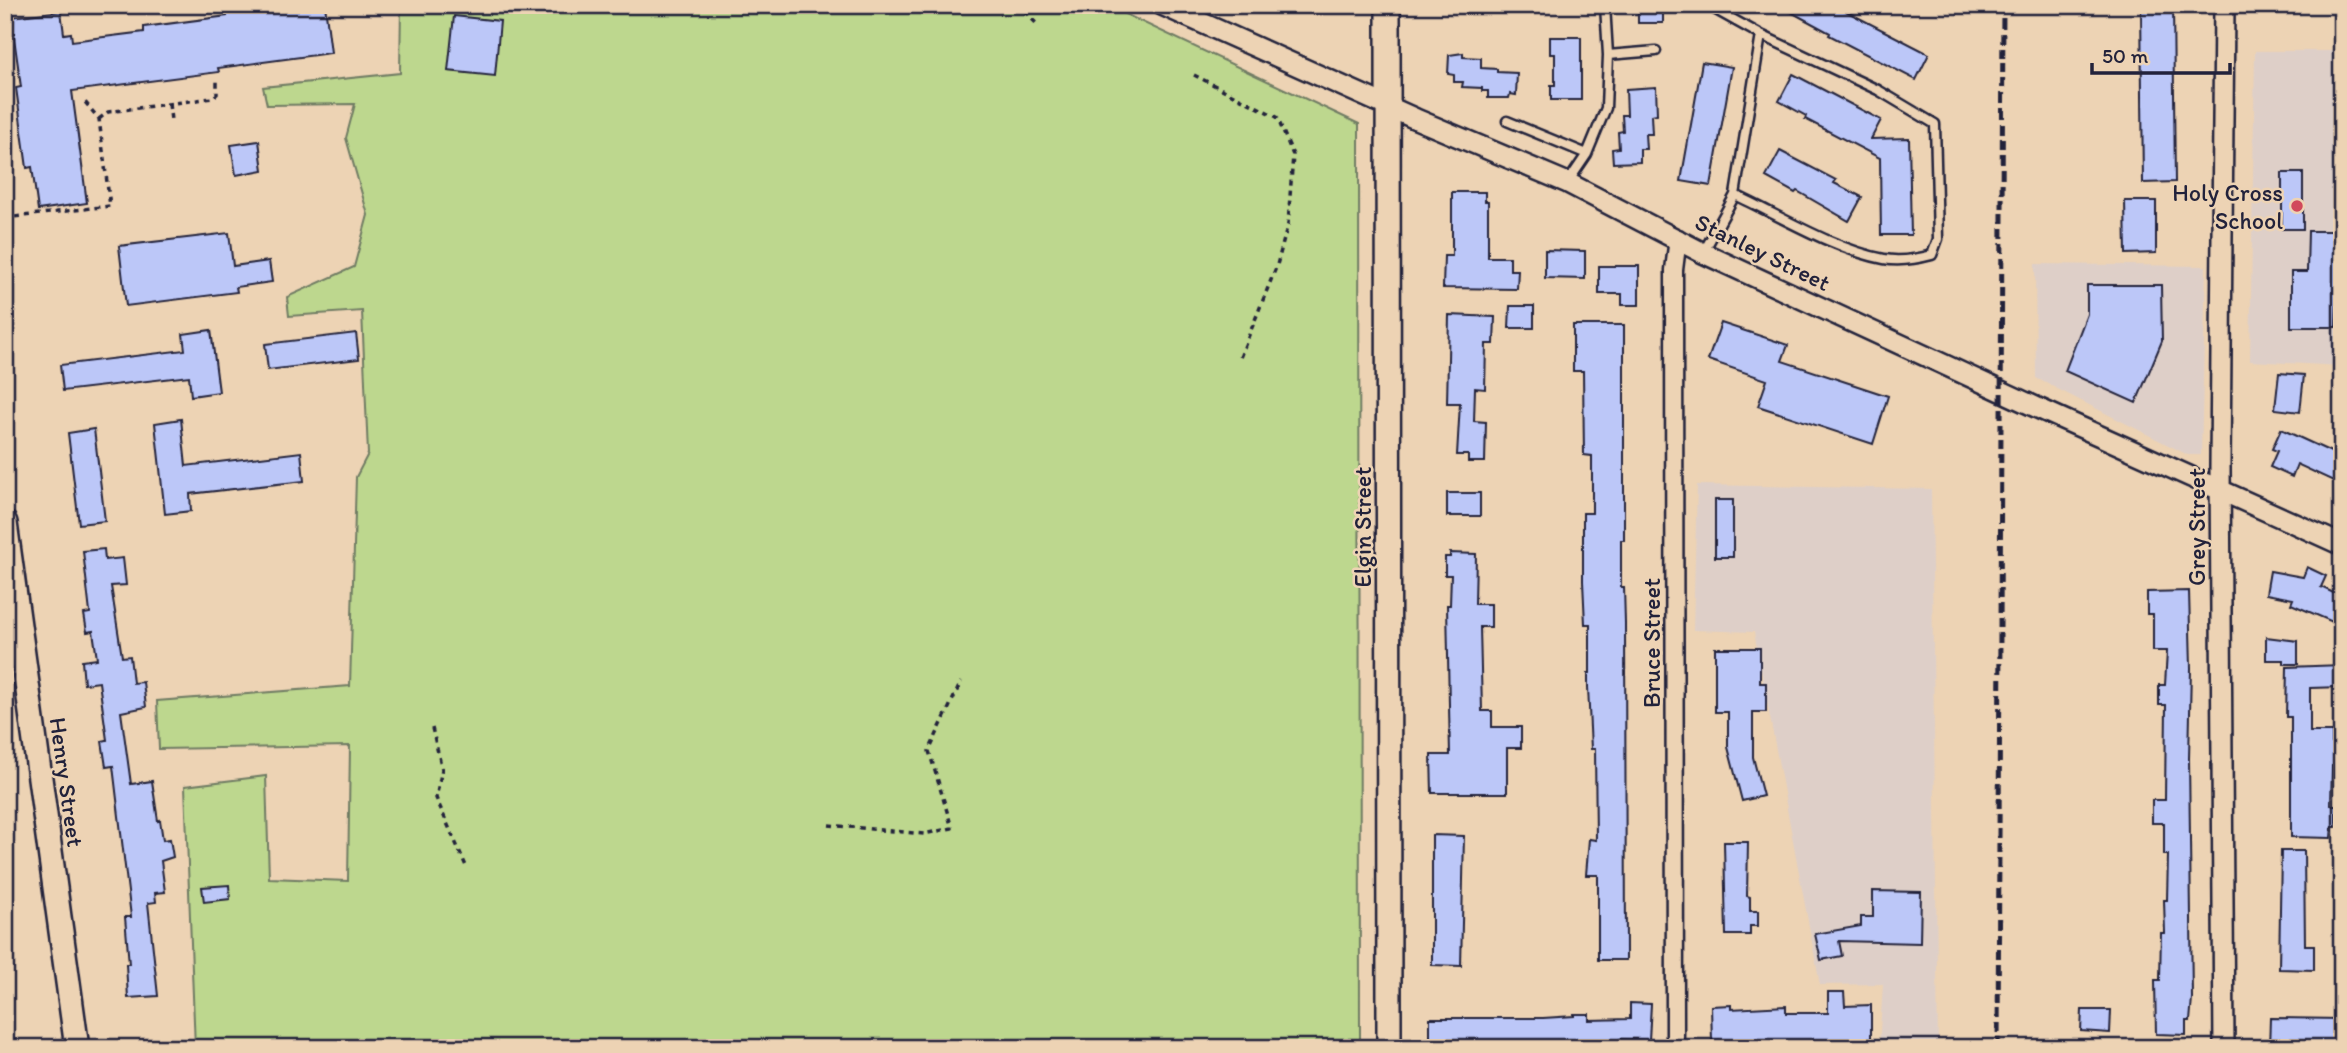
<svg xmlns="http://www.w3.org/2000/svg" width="2347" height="1053" viewBox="0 0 2347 1053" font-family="Itim,sans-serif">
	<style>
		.built { fill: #decfc8 }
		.green { fill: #bdd78e; stroke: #707c64; stroke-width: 2 }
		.building { fill: #bcc7f8; stroke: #22223b; stroke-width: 2 }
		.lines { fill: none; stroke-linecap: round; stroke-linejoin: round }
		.service-casing { stroke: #22223b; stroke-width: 13 }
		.minor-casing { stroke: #22223b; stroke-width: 21 }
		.tertiary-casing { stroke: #22223b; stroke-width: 24 }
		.secondary-casing { stroke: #22223b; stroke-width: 28 }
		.path { stroke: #22223b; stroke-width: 3.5; stroke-dasharray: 5 5; stroke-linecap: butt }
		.service { stroke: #edd3b4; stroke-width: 8 }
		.minor { stroke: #edd3b4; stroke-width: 16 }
		.tertiary { stroke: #edd3b4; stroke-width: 19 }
		.secondary { stroke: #edd3b4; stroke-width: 23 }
		.rail { stroke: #22223b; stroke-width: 5; stroke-dasharray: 10 5; stroke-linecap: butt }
		.poi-dot { fill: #d1495b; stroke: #edd3b4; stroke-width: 2.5 }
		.labels { text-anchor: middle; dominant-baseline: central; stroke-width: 5; stroke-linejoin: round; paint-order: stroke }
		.poi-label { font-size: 24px; fill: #22223b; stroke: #edd3b4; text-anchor: end }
		.street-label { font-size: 24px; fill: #22223b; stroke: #edd3b4 }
	</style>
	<rect width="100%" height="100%" fill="#edd3b4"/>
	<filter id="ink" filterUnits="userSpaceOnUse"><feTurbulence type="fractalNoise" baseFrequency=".0143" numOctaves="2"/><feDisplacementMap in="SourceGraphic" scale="14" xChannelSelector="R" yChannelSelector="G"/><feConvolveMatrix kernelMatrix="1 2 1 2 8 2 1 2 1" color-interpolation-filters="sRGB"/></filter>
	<g filter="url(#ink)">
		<!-- built -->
		<path class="built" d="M 2255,51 L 2342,51 L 2342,366 L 2250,361 Z
			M 2035,264 L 2206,266 L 2201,455 L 2188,455 L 2036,378 Z
			M 1697,485 L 1931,489 L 1938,1048 L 1879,1048 L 1883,984 L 1820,985 L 1754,632 L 1693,630 Z"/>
		<!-- green -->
		<path class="green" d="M 401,5 L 1106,5 L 1359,124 L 1360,1048 L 195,1048 L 185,786 L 266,776 L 269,878 L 348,881 L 350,746 L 159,749 L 157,701 L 350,686 L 356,477 L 368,454 L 362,311 L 289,316 L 287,297 L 354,267 L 368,215 L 346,138 L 355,104 L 267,105 L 263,87 L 400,73 Z"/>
		<!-- building -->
		<path class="building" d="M 275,5 L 325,5 L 331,53 L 218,68 L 219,72 L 72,91 L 87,203 L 38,210 L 32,167 L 27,168 L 16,88 L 21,87 L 11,17 L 61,11 L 64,34 L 71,33 L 72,41 L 144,32 L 144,27 L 227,16 L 227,12 Z
			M 1638,5 L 1663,5 L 1663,23 L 1638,23 Z
			M 1778,5 L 1834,5 L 1929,54 L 1916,80 L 1829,35 L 1830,33 Z
			M 2141,5 L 2173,5 L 2175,182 L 2143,183 Z
			M 454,16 L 500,21 L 495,76 L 448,71 Z
			M 1550,37 L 1581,37 L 1581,100 L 1551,100 L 1551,85 L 1555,85 L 1555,54 L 1550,54 Z
			M 1463,53 L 1463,57 L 1481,58 L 1481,68 L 1497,69 L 1497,72 L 1517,73 L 1516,95 L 1510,94 L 1509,98 L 1488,98 L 1488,91 L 1482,91 L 1482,88 L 1462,87 L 1463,82 L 1454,82 L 1454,75 L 1448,74 L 1449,55 Z
			M 1702,62 L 1732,67 L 1711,186 L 1681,181 Z
			M 1793,74 L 1881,120 L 1871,139 L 1909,138 L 1911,235 L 1881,235 L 1880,158 L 1805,119 L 1806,116 L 1779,101 Z
			M 1656,87 L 1657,114 L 1651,115 L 1652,134 L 1645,134 L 1646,149 L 1640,149 L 1640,162 L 1613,163 L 1612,149 L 1619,148 L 1618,132 L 1623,131 L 1622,115 L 1627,115 L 1626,89 Z
			M 259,141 L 263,170 L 236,175 L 231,145 Z
			M 1780,151 L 1836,180 L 1834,183 L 1862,197 L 1849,221 L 1797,191 L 1795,193 L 1766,177 Z
			M 2282,173 L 2303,173 L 2303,229 L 2282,229 Z
			M 1452,192 L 1485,192 L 1485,201 L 1488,201 L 1488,257 L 1510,257 L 1510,270 L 1518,270 L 1517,289 L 1443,288 L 1444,256 L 1452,256 Z
			M 2125,201 L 2156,201 L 2156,253 L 2126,254 Z
			M 2308,231 L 2342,231 L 2342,294 L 2337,294 L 2336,327 L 2291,327 L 2291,272 L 2307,272 Z
			M 229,233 L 233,266 L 269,261 L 272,282 L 236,287 L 237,292 L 126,306 L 119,246 Z
			M 1545,250 L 1585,251 L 1585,279 L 1545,278 Z
			M 1599,266 L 1639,266 L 1639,305 L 1622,305 L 1622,294 L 1599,294 Z
			M 2087,285 L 2161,285 L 2162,341 L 2136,403 L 2065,371 L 2087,314 Z
			M 1510,306 L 1534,306 L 1534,328 L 1509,328 Z
			M 1449,315 L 1495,317 L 1494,344 L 1486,344 L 1485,389 L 1475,388 L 1474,421 L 1486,422 L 1485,462 L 1468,462 L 1468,455 L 1457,455 L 1460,403 L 1447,403 Z
			M 1721,323 L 1788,345 L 1782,361 L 1888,396 L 1873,444 L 1758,406 L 1767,380 L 1708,360 Z
			M 1573,325 L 1624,325 L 1624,540 L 1621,540 L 1621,587 L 1624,587 L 1625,623 L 1626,960 L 1598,960 L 1598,875 L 1586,875 L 1589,839 L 1596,840 L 1595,749 L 1591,749 L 1588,687 L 1588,673 L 1590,673 L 1590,624 L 1585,624 L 1583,581 L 1583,513 L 1592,513 L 1592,456 L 1584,455 L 1583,371 L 1573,371 Z
			M 211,330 L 219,392 L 191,396 L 189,376 L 63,391 L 60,365 L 185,350 L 183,334 Z
			M 356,333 L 359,359 L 268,370 L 265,344 Z
			M 2279,373 L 2304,375 L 2300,412 L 2275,409 Z
			M 181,419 L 186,466 L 301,452 L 304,481 L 190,494 L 191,511 L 165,514 L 155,423 Z
			M 94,429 L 105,521 L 79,524 L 68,433 Z
			M 2281,429 L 2342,457 L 2342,485 L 2297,464 L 2292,477 L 2270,467 L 2277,451 L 2272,449 Z
			M 1447,493 L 1480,493 L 1480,516 L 1447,516 Z
			M 1715,500 L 1733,500 L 1733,557 L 1715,557 Z
			M 104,549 L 105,560 L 123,558 L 126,585 L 111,586 L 122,657 L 130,656 L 133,683 L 143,682 L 146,707 L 121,712 L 131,784 L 152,781 L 158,821 L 160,820 L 163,840 L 170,839 L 173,857 L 161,861 L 165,892 L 155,893 L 156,902 L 148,903 L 158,996 L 128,998 L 126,964 L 129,964 L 125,917 L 131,917 L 113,766 L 106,767 L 102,741 L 107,740 L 99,682 L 84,684 L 82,661 L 97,659 L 93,631 L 87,632 L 84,614 L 90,613 L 83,551 Z
			M 1450,553 L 1476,554 L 1475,604 L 1491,604 L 1491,627 L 1480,627 L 1482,711 L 1492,711 L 1492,727 L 1521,727 L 1521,748 L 1507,748 L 1507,793 L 1432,793 L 1431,755 L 1450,755 L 1447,605 L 1450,605 L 1451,575 L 1445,575 L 1445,557 L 1450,557 Z
			M 2307,567 L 2326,576 L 2321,587 L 2342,597 L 2342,626 L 2291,604 L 2293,599 L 2266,594 L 2270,571 L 2303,577 Z
			M 2189,591 L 2191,668 L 2189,759 L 2192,998 L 2190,1021 L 2186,1021 L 2186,1035 L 2156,1034 L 2155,980 L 2160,980 L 2161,933 L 2165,933 L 2164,900 L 2167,900 L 2168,855 L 2164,855 L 2164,823 L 2152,823 L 2152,800 L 2165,800 L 2166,705 L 2159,705 L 2159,685 L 2165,685 L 2167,651 L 2153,651 L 2153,614 L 2147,614 L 2147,592 Z
			M 2266,637 L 2298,641 L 2298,664 L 2284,664 L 2284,660 L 2266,660 Z
			M 1715,648 L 1760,648 L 1760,683 L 1766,683 L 1766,712 L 1753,712 L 1753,757 L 1763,796 L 1742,801 L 1728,747 L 1728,712 L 1715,712 Z
			M 2342,665 L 2342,687 L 2310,688 L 2310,732 L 2332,732 L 2332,743 L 2335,743 L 2336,766 L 2332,766 L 2331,805 L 2336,805 L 2336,827 L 2332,827 L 2331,838 L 2291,837 L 2291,717 L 2286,717 L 2287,667 Z
			M 1432,835 L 1464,836 L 1461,966 L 1432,965 Z
			M 1724,842 L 1748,842 L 1747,896 L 1750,897 L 1750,911 L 1758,911 L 1758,926 L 1750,926 L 1750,935 L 1726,935 Z
			M 2281,851 L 2304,851 L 2305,945 L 2314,945 L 2314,970 L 2279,969 Z
			M 229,885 L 230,899 L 204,902 L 202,887 Z
			M 1873,891 L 1921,892 L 1920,943 L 1839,941 L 1842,956 L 1821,960 L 1815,934 L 1861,926 L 1861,917 L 1873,917 Z
			M 1828,992 L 1844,992 L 1845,1006 L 1871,1005 L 1871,1042 L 1766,1045 L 1719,1045 L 1719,1040 L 1712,1041 L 1711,1006 L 1731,1005 L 1731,1009 L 1786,1006 L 1786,1013 L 1828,1013 Z
			M 1630,1003 L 1651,1004 L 1649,1040 L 1620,1039 L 1620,1048 L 1430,1048 L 1430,1018 L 1543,1018 L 1574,1016 L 1574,1014 L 1589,1014 L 1589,1020 L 1630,1019 Z
			M 2082,1010 L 2111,1010 L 2110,1033 L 2081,1031 Z
			M 2270,1018 L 2342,1019 L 2342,1048 L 2269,1048 Z"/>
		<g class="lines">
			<!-- service casing -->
			<g class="service-casing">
				<path id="service" d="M 1707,5 L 1761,35 L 1878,90 L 1935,124 L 1938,239 L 1932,255 C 1917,259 1900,262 1884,259 C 1836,250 1780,216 1735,195
					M 1608,55 L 1656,51
					M 1507,121 L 1587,154
					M 1568,182 L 1587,154 L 1606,108 L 1608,55 L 1605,5
					M 1703,253 L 1735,195 L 1761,35"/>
			</g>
			<!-- minor casing -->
			<g class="minor-casing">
				<path id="minor" d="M 1675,1048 L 1674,270 L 1678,238"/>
			</g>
			<!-- tertiary casing -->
			<g class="tertiary-casing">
				<path id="tertiary" d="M 1162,5 L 1416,119 L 1568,183 L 1703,253 L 2040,409 L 2342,545
					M 2224,5 L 2220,466 L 2224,1048"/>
			</g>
			<!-- secondary casing -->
			<g class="secondary-casing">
				<path id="secondary" d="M 1388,5 L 1389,1048
					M 5,523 L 77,1048"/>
			</g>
			<!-- path -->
			<path class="path" d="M 205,5 L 207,14
				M 1018,5 L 1037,24
				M 1194,75 L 1277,117 L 1293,155 L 1288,224 L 1277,265 L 1239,360
				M 169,104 L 171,120
				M 99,119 L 108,112 L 212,98 L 217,94 L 217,81
				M 5,218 L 110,206 L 99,119 L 85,102
				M 432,728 L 442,769 L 436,798 L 466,866
				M 829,825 L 924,834 L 952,828 L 929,751 L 961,682"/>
			<!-- service -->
			<use href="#service" class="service"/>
			<!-- minor -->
			<use href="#minor" class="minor"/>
			<!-- tertiary -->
			<use href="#tertiary" class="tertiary"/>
			<!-- secondary -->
			<use href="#secondary" class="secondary"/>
			<!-- rail -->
			<path class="rail" d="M 1998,1048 L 2003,5"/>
		</g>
	</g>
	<!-- markers -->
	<circle class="poi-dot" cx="2297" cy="206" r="7"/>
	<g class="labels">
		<!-- poi labels -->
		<g class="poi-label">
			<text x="2283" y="192">Holy Cross<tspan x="2283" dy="28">School</tspan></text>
		</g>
		<!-- street labels -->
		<g class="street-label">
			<text transform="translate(1763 252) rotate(26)">Stanley Street</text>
			<text transform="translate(1362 527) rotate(-90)">Elgin Street</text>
			<text transform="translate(2196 527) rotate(-90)">Grey Street</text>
			<text transform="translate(1651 643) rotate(-90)">Bruce Street</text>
			<text transform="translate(67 782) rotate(82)">Henry Street</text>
		</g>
	</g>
	<!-- margin -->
	<rect width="2347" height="1053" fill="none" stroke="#edd3b4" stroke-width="28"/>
	<rect x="14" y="14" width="2319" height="1025" fill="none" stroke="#22223b" stroke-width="2.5" filter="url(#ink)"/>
	<!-- scale -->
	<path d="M2092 63v10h138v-10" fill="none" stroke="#22223b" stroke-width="3.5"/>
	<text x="2102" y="63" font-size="21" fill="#22223b" stroke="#edd3b4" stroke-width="5" paint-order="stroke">50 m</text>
</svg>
